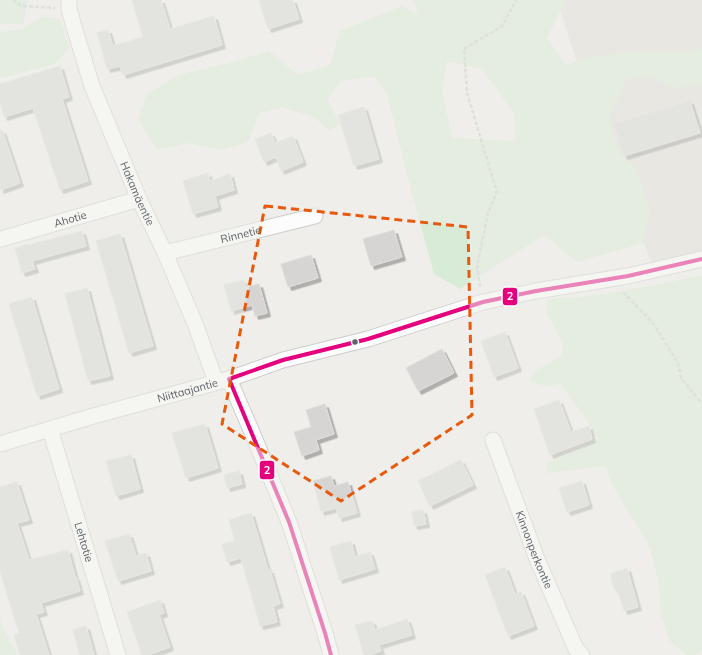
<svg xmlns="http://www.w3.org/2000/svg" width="702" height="655" viewBox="0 0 702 655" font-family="Mulish,sans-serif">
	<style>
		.industrial { fill: #dfddda }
		.green { fill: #d8ebd6; fill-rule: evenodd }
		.building { fill: #d6d5d3; stroke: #deddd9; filter: url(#shadow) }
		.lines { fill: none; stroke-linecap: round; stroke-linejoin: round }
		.minor-casing { stroke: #cbcccc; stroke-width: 17 }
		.path { stroke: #cacfcc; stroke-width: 2.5; stroke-dasharray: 4 2; stroke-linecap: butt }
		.minor { stroke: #fdfcfc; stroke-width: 15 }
		.bus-1-casing { stroke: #fff; stroke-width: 7 }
		.bus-1 { stroke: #e5007d; stroke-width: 4 }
		.marked { fill: none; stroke: #e8590c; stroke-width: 3; stroke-dasharray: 8 5; stroke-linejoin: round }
		.bus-dot { fill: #5f6368; stroke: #fff; stroke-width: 1.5 }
		.labels { text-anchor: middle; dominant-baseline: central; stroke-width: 3; stroke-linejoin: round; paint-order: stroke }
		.street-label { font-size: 11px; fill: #5f6368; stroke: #fff }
		.line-badge { stroke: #fff; stroke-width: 1.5 }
		.badge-label { font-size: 11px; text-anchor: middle; font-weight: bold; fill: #fff }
	</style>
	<defs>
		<filter id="shadow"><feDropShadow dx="3.5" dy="3.5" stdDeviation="0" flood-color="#0004"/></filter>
	</defs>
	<rect width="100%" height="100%" fill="#efeeea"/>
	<!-- industrial -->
	<path class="industrial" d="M 557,0 L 702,0 L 702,268 L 657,276 L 596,123 Z"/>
	<!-- green -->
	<path class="green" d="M 0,0 L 28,0 L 23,24 L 0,24 Z
		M 414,0 L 566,0 L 547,38 L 566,65 L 594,56 L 643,51 L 693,52 L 702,48 L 702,83 L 673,89 L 651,76 L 627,79 L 609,118 L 619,152 L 635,167 L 650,211 L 643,243 L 577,262 L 544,235 L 460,289 L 434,274 L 411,190 L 387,94 L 374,76 L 340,81 L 328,100 L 340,124 L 329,130 L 314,117 L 282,107 L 259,113 L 248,142 L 221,150 L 188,143 L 157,150 L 138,119 L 146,95 L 178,75 L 230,63 L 269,51 L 298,75 L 330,65 L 340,31 L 402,6 L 418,14 ZM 447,61 L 482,69 L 514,113 L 516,141 L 452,138 L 442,90 Z
		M 41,17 L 60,19 L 69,48 L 55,64 L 0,78 L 0,32 L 22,29 Z
		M 702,275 L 702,651 L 695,655 L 687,655 L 669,640 L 661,613 L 659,583 L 649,545 L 614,488 L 605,466 L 547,473 L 547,464 L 583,448 L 598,439 L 587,420 L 560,383 L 547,387 L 529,380 L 537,370 L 562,356 L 563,343 L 547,314 L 547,299 L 581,297 L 645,287 Z
		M 0,618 L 2,627 L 18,655 L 0,655 Z"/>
	<!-- building -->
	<path class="building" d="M 132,0 L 161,0 L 170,29 L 214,16 L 222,45 L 123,75 L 120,66 L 107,69 L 97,33 L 108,30 L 113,46 L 143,37 Z
		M 259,0 L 293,0 L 299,19 L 268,29 Z
		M 60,66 L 69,97 L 62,99 L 88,181 L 60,190 L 33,108 L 4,117 L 0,102 L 0,84 Z
		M 690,101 L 700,133 L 624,156 L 614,124 Z
		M 364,107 L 379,159 L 354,166 L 338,115 Z
		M 2,130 L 20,183 L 0,190 L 0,131 Z
		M 271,133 L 275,143 L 293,136 L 303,162 L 281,171 L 276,157 L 264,162 L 255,139 Z
		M 208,173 L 210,181 L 230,174 L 234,190 L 215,196 L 218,207 L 193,214 L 183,181 Z
		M 394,230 L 402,257 L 371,266 L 363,239 Z
		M 82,231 L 86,246 L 32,261 L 35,269 L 22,273 L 15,248 L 28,244 L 28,245 Z
		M 120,234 L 153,346 L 129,353 L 96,241 Z
		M 311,255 L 318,278 L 288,287 L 281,264 Z
		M 244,280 L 246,287 L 259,284 L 267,313 L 255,316 L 252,305 L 231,311 L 224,285 Z
		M 87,288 L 110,376 L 88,381 L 65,294 Z
		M 32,297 L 59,389 L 37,396 L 9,304 Z
		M 505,332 L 518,368 L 494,377 L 481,341 Z
		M 442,349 L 454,373 L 418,391 L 406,368 Z
		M 559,400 L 571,432 L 589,426 L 592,439 L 550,455 L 534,409 Z
		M 325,404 L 334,434 L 316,440 L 319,450 L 302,456 L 294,432 L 311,427 L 306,410 Z
		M 205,424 L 218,468 L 186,478 L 172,433 Z
		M 131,455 L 140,489 L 116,496 L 106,461 Z
		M 461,460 L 473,485 L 430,506 L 418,481 Z
		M 239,471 L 242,484 L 227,488 L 224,475 Z
		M 331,476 L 334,486 L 348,482 L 357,513 L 339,518 L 336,508 L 321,512 L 313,481 Z
		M 582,481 L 589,505 L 567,512 L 559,488 Z
		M 17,482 L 29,520 L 17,523 L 29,560 L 68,550 L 75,577 L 76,577 L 80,591 L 41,603 L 44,612 L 36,614 L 49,655 L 20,655 L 14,635 L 19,633 L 0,571 L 0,487 Z
		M 423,510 L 426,524 L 414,526 L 412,512 Z
		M 251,513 L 268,570 L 270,570 L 280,604 L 273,606 L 277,622 L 260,626 L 241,558 L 227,562 L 222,544 L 235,541 L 229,520 Z
		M 129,534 L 136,556 L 146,553 L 151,571 L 118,581 L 105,541 Z
		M 351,541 L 355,557 L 370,552 L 375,569 L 339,580 L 330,547 Z
		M 505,567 L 515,594 L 521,592 L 534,626 L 508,636 L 485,575 Z
		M 627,568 L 638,607 L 624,611 L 617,588 L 614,589 L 610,574 Z
		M 160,600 L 164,613 L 159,615 L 170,647 L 148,655 L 142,655 L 127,612 Z
		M 407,619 L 412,635 L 379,645 L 381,651 L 368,655 L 364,655 L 355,625 L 372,621 L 375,630 Z
		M 86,626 L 94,655 L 80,655 L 73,630 Z"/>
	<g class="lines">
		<!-- minor casing -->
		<g class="minor-casing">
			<g id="minor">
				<path id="s1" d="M 69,0 L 69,9 L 75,30 L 92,86 L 139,199 L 165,253 L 196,326 L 216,382"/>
				<path id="s2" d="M 1,239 L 139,199"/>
				<path id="s3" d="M 165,253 L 315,216"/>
				<path d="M 229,379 L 254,437 L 289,522 L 325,633 L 331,655"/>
				<path id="s4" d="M 50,429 L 118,655"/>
				<path id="s5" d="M 493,440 L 537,559 L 576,649 L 582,655"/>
				<path id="s6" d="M 0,444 L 90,417 L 229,379 L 283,360 L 368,339 L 483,302 L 536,291 L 628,276 L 702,259"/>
			</g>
		</g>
		<!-- path -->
		<path class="path" d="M 13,0 L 21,6 L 55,8
			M 480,287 L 477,266 L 488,213 L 497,192 L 467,93 L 464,49 L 502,26 L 516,0
			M 623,292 L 653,323 L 678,363 L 681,378 L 702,404"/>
		<!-- minor -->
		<use href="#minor" class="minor"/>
		<!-- bus-1 casing -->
		<g class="bus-1-casing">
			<path id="bus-1" d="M 331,655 L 325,633 L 289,522 L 229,379 L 283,360 L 368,339 L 483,302 L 536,291 L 628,276 L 702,259"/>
		</g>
		<!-- bus-1 -->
		<use href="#bus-1" class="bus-1"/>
	</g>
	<!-- marked area -->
	<path d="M0 0H702V655H0ZM 265,206 L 468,227 L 472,415 L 341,501 L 222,424 Z" fill="#efeeea" fill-opacity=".55" fill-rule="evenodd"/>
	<path class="marked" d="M 265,206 L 468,227 L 472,415 L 341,501 L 222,424 Z"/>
	<!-- markers -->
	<circle class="bus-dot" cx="355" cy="342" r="3.5"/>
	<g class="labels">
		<!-- street labels -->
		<g class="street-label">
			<text stroke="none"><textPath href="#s1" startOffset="206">Hakamäentie</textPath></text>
			<text stroke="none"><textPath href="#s2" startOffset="72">Ahotie</textPath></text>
			<text stroke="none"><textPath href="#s3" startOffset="78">Rinnetie</textPath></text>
			<text stroke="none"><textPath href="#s6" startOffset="195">Niittaajantie</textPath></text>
			<text stroke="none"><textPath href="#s4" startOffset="118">Lehtotie</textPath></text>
			<text stroke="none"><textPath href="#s5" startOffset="117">Kinnonperkontie</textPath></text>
		</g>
	</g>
	<g class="line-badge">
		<rect x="502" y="287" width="16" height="19" rx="4" fill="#e5007d"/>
		<rect x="259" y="460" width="16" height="20" rx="4" fill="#e5007d"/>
	</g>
	<g class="badge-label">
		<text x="510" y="300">2</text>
		<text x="267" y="474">2</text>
	</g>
</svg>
